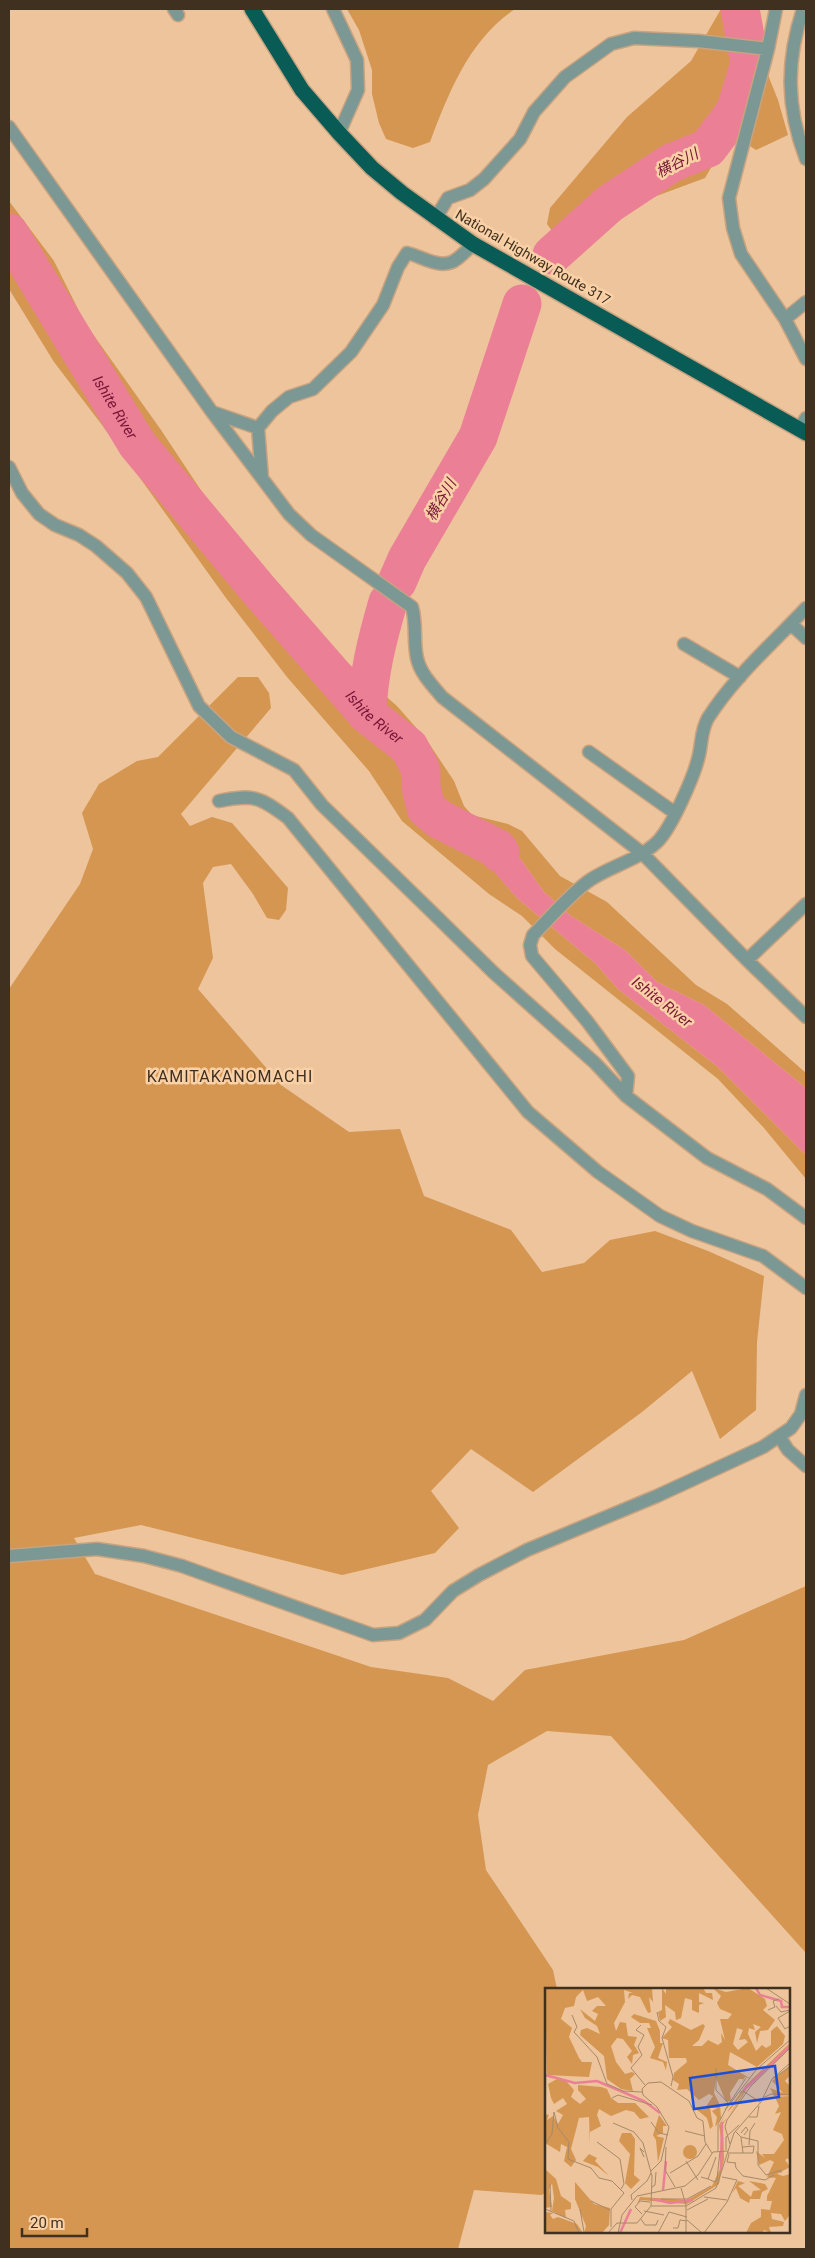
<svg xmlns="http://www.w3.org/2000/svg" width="815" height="2258" viewBox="0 0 815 2258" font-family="Roboto,'Noto Sans JP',sans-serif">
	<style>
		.green { fill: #d49651 }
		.water { fill: #eb7f96 }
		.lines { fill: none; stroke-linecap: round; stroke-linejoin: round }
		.river { stroke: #eb7f96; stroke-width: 39 }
		.street-casing { stroke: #c7a380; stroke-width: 15 }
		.highway-casing { stroke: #c7a380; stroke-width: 18 }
		.street { stroke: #7c9895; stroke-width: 12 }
		.highway { stroke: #095b55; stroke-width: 15 }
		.labels { text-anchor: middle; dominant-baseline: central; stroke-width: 5; stroke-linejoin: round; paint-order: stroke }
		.street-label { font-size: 14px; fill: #3f301f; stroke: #fad1a7 }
		.water-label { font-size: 15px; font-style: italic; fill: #771636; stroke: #fad1a7 }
		.quarter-label { font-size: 16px; letter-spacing: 1px; fill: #3f301f; stroke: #fad1a7 }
		.inset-river { fill: none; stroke: #eb7f96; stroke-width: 2.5 }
		.inset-road { fill: none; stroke: #a78969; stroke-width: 1 }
		.view { fill: #1d4ed8; fill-opacity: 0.15; stroke: #1d4ed8; stroke-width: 2.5 }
		.inset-edge { fill: none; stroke: #3f301f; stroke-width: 2.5 }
	</style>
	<rect width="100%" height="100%" fill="#edc49b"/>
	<!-- green -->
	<path class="green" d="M 347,9 L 515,9 C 469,40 449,92 430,142 L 413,148 L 386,139 L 379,123 L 372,94 L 372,70 L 359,30 Z
		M 721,9 L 756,9 L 764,65 L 778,100 L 788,135 L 756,150 L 736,137 L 726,142 L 705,178 L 643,201 L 598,238 L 577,248 L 552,231 L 547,224 L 550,208 L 627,117 L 691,61 Z
		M 9,201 L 54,261 L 85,323 L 161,430 L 226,528 L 327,648 L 351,666 L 397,706 L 426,739 L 454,781 L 464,806 L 472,815 L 508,824 L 522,831 L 560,876 L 607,902 L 696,985 L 727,1004 L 806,1073 L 806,1088 L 704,1005 L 657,982 L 625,950 L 571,916 L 544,892 L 504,836 L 456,827 L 517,898 L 595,963 L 618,989 L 718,1067 L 806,1155 L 806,1179 L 764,1128 L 718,1079 L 555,949 L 522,916 L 489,894 L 402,821 L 369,771 L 287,677 L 226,598 L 102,425 L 54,362 L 9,289 Z
		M 238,677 L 258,677 L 269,693 L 271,708 L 181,814 L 190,826 L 212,817 L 232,823 L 288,888 L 286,910 L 279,920 L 267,918 L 253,894 L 231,864 L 213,867 L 203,883 L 213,958 L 198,989 L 281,1085 L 349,1132 L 400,1129 L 424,1196 L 511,1230 L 542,1272 L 584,1263 L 610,1240 L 655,1231 L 708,1251 L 764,1276 L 757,1342 L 756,1410 L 720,1439 L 692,1371 L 642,1412 L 533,1492 L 471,1449 L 431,1491 L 459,1528 L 435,1553 L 342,1575 L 141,1525 L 74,1538 L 95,1574 L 371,1667 L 448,1678 L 493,1701 L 525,1670 L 684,1640 L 806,1586 L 806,1953 L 611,1736 L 547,1731 L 488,1765 L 478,1815 L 486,1870 L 553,1970 L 557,1989 L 546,1989 L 546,2192 L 542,2195 L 474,2190 L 458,2249 L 9,2249 L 9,989 L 80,884 L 93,849 L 82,813 L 99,784 L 137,761 L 158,757 Z"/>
	<!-- water -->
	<path class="water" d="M 455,827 L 504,836 L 544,892 L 571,916 L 625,950 L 657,982 L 704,1005 L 806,1088 L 806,1155 L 718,1067 L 618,989 L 595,963 L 517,898 Z"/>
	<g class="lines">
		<!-- river -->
		<g class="river">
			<path id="s1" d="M 9,233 L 137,444 L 258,589 L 367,714 L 409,747 L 421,770 L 421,787 L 426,808 L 439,819 L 498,849 L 500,853"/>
			<path d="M 552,255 L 609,204 L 671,163 L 708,148 L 735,112 L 750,64 L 740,9"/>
			<path d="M 397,582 L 407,559 L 478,437 L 522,304"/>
			<path d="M 367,714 C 368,675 377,640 388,602"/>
		</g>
		<!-- street casing -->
		<g class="street-casing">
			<path id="street" d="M 174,9 L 178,15
				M 333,9 L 357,60 L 358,90 L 339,133
				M 776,9 L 768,49 L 729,198 L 733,228 L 741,254 L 785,319 L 806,359
				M 803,9 C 786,61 786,107 806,159
				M 9,127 L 212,412 L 289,514 L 311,535 L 412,607 C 417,624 413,641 417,658 C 420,673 432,685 442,697 L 642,853 L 747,960 L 806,1017
				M 435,219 L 448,198 L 470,190 L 484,179 L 520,139 L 534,112 L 565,77 L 611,44 L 634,38 L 698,41 L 768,49
				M 785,319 L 806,302
				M 212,412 L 258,428 L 272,411 L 289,397 L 313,389 L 351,352 L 383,305 L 398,267 L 407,253 C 421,256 437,268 452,262 C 459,259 467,250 473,244
				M 258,428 L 262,478
				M 800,428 L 806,418
				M 9,467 L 22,493 L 39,514 L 55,525 L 79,535 L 96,546 L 127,573 L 146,597 L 199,706 L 231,737 L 294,770 L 322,805 L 437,917 L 494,973 L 595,1063 L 626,1096 L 707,1158 L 767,1189 L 806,1218
				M 791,624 L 806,638
				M 684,644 L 740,677
				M 589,752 L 675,813
				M 219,801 C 254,794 260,797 288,818 L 528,1112 L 598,1172 L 660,1216 L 692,1231 L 763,1256 L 806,1288
				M 747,960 L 806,904
				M 626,1096 L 628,1076 L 587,1021 L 532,956 L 530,945 L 533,935 C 550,918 571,893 590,880 C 611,866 638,860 656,843 C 671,830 695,774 699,755 C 702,742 701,730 708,718 C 734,677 773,643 806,608
				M 779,1436 L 788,1450 L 806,1466
				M 9,1556 L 97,1549 L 144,1556 L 182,1566 L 373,1635 L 399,1633 L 425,1620 L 453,1591 L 479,1575 L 527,1550 L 657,1496 L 763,1447 L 791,1428 L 801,1414 L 806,1395"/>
		</g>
		<!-- highway casing -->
		<g class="highway-casing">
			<path id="highway" d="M 252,9 L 302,90 L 339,133 L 372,168 L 402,193 L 473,244 L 806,433"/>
		</g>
		<!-- street -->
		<use href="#street" class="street"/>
		<!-- highway -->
		<use href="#highway" class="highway"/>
	</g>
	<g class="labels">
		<!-- street labels -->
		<g class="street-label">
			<text transform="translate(533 257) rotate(30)">National Highway Route 317</text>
		</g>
		<!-- water labels -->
		<g class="water-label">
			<text transform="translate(677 163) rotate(-27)">横谷川</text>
			<text stroke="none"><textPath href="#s1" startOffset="204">Ishite River</textPath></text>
			<text transform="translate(441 500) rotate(-60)">横谷川</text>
			<text stroke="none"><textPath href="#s1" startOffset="609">Ishite River</textPath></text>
			<text transform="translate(662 1002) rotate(38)">Ishite River</text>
		</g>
		<!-- quarter labels -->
		<g class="quarter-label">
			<text x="230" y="1076">KAMITAKANOMACHI</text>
		</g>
	</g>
	<!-- overview -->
	<g transform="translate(545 1988)">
		<rect width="245" height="245" fill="#edc49b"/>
		<path d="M 0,0 L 107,0 L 108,14 L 104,9 L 106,24 L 103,25 L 95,9 L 87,7 L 83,11 L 84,5 L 88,5 L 79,2 L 80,14 L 69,35 L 71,43 L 75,34 L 81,35 L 83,48 L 92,49 L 89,57 L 94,65 L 88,67 L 87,76 L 82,69 L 87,63 L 78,51 L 72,50 L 66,58 L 71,74 L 80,86 L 87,84 L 90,86 L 85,91 L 88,103 L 76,101 L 62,91 L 59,68 L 35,47 L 36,42 L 42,40 L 55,46 L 52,38 L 40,30 L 35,21 L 50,33 L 53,26 L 47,23 L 52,18 L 61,18 L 53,9 L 42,13 L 38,2 L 31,9 L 29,18 L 20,20 L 16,31 L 27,40 L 24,49 L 34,70 L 37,74 L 47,74 L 44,89 L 2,87 ZM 117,0 L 121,6 L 121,0 L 158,0 L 161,5 L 167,5 L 168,12 L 154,5 L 154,14 L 159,15 L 154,17 L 154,25 L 147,22 L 147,12 L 140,10 L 136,30 L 131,32 L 130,24 L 120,17 L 121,29 L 115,33 L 113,24 L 117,22 ZM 168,0 L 181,4 L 203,0 L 220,11 L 222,18 L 218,22 L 230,32 L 223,42 L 215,43 L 212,55 L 210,44 L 216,39 L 208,36 L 210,42 L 204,40 L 203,46 L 211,63 L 217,57 L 221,60 L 226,57 L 226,43 L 232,38 L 240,48 L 238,56 L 212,79 L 185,64 L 183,77 L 206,91 L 200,89 L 197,94 L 198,91 L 194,91 L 185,105 L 186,113 L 181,114 L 171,90 L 169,105 L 175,117 L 176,130 L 170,139 L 172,129 L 167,123 L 172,120 L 165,120 L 168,138 L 165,141 L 162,130 L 151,121 L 160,120 L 168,108 L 164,106 L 154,112 L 142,101 L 132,102 L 134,96 L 128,92 L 129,85 L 142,74 L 141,70 L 124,70 L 123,52 L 117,50 L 127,39 L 123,35 L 125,31 L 146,42 L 158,36 L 160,38 L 154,52 L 147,58 L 157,58 L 163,52 L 173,57 L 177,54 L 176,45 L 180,52 L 175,31 L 183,31 L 187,26 L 175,21 L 172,15 L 176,8 ZM 192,40 L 198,42 L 194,52 L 200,51 L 203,54 L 193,62 L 188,56 ZM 89,26 L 111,33 L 115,43 L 115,55 L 118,55 L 113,70 L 122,74 L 121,82 L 118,74 L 105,70 L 110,59 L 102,40 L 106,40 L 104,35 L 95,35 L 86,29 ZM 245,55 L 239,66 L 202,100 L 199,106 L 185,126 L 183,129 L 201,100 L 189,117 L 183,124 L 184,121 L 201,97 ZM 245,77 L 245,87 L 240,93 L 245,98 L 245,107 L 229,108 L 225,100 L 238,105 L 227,93 ZM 12,91 L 21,93 L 29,102 L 26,109 L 35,116 L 41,111 L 33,102 L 33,97 L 56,99 L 62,101 L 66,110 L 73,115 L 90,115 L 104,129 L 95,131 L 89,124 L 81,122 L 66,128 L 54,121 L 52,127 L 56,138 L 45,144 L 45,157 L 44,129 L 34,130 L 26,161 L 31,172 L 26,179 L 19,173 L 22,159 L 16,156 L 15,164 L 0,155 L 0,126 L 4,127 L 2,132 L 8,128 L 13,136 L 18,127 L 11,123 L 22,116 L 18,110 L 9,116 L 6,110 L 3,96 ZM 245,108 L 245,175 L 243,170 L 240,172 L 245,179 L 232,186 L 238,188 L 245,186 L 244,228 L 240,233 L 236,226 L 226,225 L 227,231 L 239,234 L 238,238 L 224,239 L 226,245 L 219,242 L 217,245 L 201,245 L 206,235 L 216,229 L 216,221 L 225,222 L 227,213 L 222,213 L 222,208 L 231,190 L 222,189 L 229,174 L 225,172 L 214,177 L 211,163 L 220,170 L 217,166 L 229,166 L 239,152 L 237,146 L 228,142 L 236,124 L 230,126 L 234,118 L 230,109 ZM 114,127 L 122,138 L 118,138 L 118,145 L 111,148 L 119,150 L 113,174 L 111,152 L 108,147 ZM 180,127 L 175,137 L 182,130 L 178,136 L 179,171 L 174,196 L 142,216 L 96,212 L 92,216 L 95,209 L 142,212 L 167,198 L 175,181 L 176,150 L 174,137 ZM 77,145 L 86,145 L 90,151 L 89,187 L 95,192 L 86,201 L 80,195 L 85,166 L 74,153 ZM138 164a7 7 0 1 1 14 0a7 7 0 1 1-14 0ZM 44,166 L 52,170 L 50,173 L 64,188 L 53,179 L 38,173 ZM 0,181 L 11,191 L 16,208 L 26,215 L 26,221 L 20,222 L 21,230 L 7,223 L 9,210 L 7,195 L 4,202 L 7,219 L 0,220 ZM 193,193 L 200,195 L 193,198 L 206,209 L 208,203 L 216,202 L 204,193 L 220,196 L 223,201 L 217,204 L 215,211 L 205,211 L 204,215 L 195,210 L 191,200 L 187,205 ZM 30,194 L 49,216 L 65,220 L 64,237 L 57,245 L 39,245 L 41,238 L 30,211 ZM 0,224 L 8,225 L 5,227 L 8,231 L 13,229 L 32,236 L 38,245 L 0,245 Z" fill="#d49651" fill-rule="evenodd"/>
		<path class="inset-river" d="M 211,0 L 215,7 L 236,13 L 237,19 L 245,19M 0,87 L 30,95 L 52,93 L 99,113 L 115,125M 199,102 L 245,58M 176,182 L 177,134M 118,202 L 121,173M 108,211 L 125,215 L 148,212M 75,245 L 86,221"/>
		<path class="inset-road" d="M 221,0 L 245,16M 231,18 L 236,24 L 245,22M 223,22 L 230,19 L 228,13 L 234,11M 245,23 L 233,30 L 240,41 L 245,38M 112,24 L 114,33 L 121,39 L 117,50 L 128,89 L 126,98M 27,27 L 32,39 L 29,44 L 52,69 L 62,96 L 78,103 L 97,104M 96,37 L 91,42 L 99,47 L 93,59 L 97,67 L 86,80 L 100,97M 171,80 L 171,102 L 185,117M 227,91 L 245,79M 195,105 L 198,103 L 215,114M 67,110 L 73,107 L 107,117M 218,110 L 226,106 L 245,107M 180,122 L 201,90M 204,129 L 212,129 L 214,118M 106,134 L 114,145 L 123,147M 68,135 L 89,144 L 98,155 L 107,188 L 106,218M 140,143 L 160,148M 190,143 L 196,149 L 198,165M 196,145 L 201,139 L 203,142 L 199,147M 196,149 L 213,153 L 213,177 L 221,187 L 236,182 L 236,185M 52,154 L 75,171 L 79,196 L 76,201M 0,156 L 7,146 L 9,124 L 13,140 L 24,154 L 23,171 L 46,180 L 54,190 L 67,193 L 79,205 L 66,221 L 66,239M 185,156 L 180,139 L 182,132 L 206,98 L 245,60M 204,157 L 205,143 L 210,135M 181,162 L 181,149 L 194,137M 173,163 L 173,136 L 181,121 L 211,82 L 245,52M 99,164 L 95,160 L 99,169M 183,165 L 208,165 L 209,158 L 198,159M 184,166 L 182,174 L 190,175M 141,173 L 153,192M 190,174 L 191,180 L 198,188 L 220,192 L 229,187M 120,182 L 121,159M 120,182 L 130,199M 106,183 L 116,173 L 124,139 L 112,119 L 98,107 L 97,101 L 103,95 L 116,94 L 144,113 L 152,130 L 158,133 L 160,154 L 167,165M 125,185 L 153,168 L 161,156M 156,189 L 163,191 L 171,169M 177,189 L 192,192M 163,191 L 170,194 L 172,191 L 175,163M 5,196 L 6,223M 107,199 L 110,197 L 111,184M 136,200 L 141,217 L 141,245M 159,209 L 182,212M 116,211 L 142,211 L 166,198M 87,212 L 86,207 L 102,193 L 106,185M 46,213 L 65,222M 0,221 L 29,233 L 34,245M 35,221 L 39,244M 142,222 L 163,211M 99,223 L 119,227M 97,226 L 90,219 L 95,213 L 105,214M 96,231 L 100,237 L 111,237 L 113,232M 142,232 L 157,245M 128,240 L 133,240 L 135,232 L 142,233M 63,245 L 72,235 L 92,235 L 106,218 L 141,218 L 171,200 L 189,145 L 216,114 L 227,91 L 245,75M 73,245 L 77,227 L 92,208 L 140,198 L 153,187 L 168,164 L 183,163M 113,245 L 124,224 L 142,229M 159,245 L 182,214 L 192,192"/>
		<path class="view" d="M 230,78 L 234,109 L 149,121 L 145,90 Z"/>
		<rect width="245" height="245" class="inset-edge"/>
	</g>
	<!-- border -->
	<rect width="815" height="2258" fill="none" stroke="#3f301f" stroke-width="20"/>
	<!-- scale -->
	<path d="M22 2228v8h65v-8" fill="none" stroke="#3f301f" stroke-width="2.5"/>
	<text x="30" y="2228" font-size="15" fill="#3f301f" stroke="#fad1a7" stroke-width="4" paint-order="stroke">20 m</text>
</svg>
